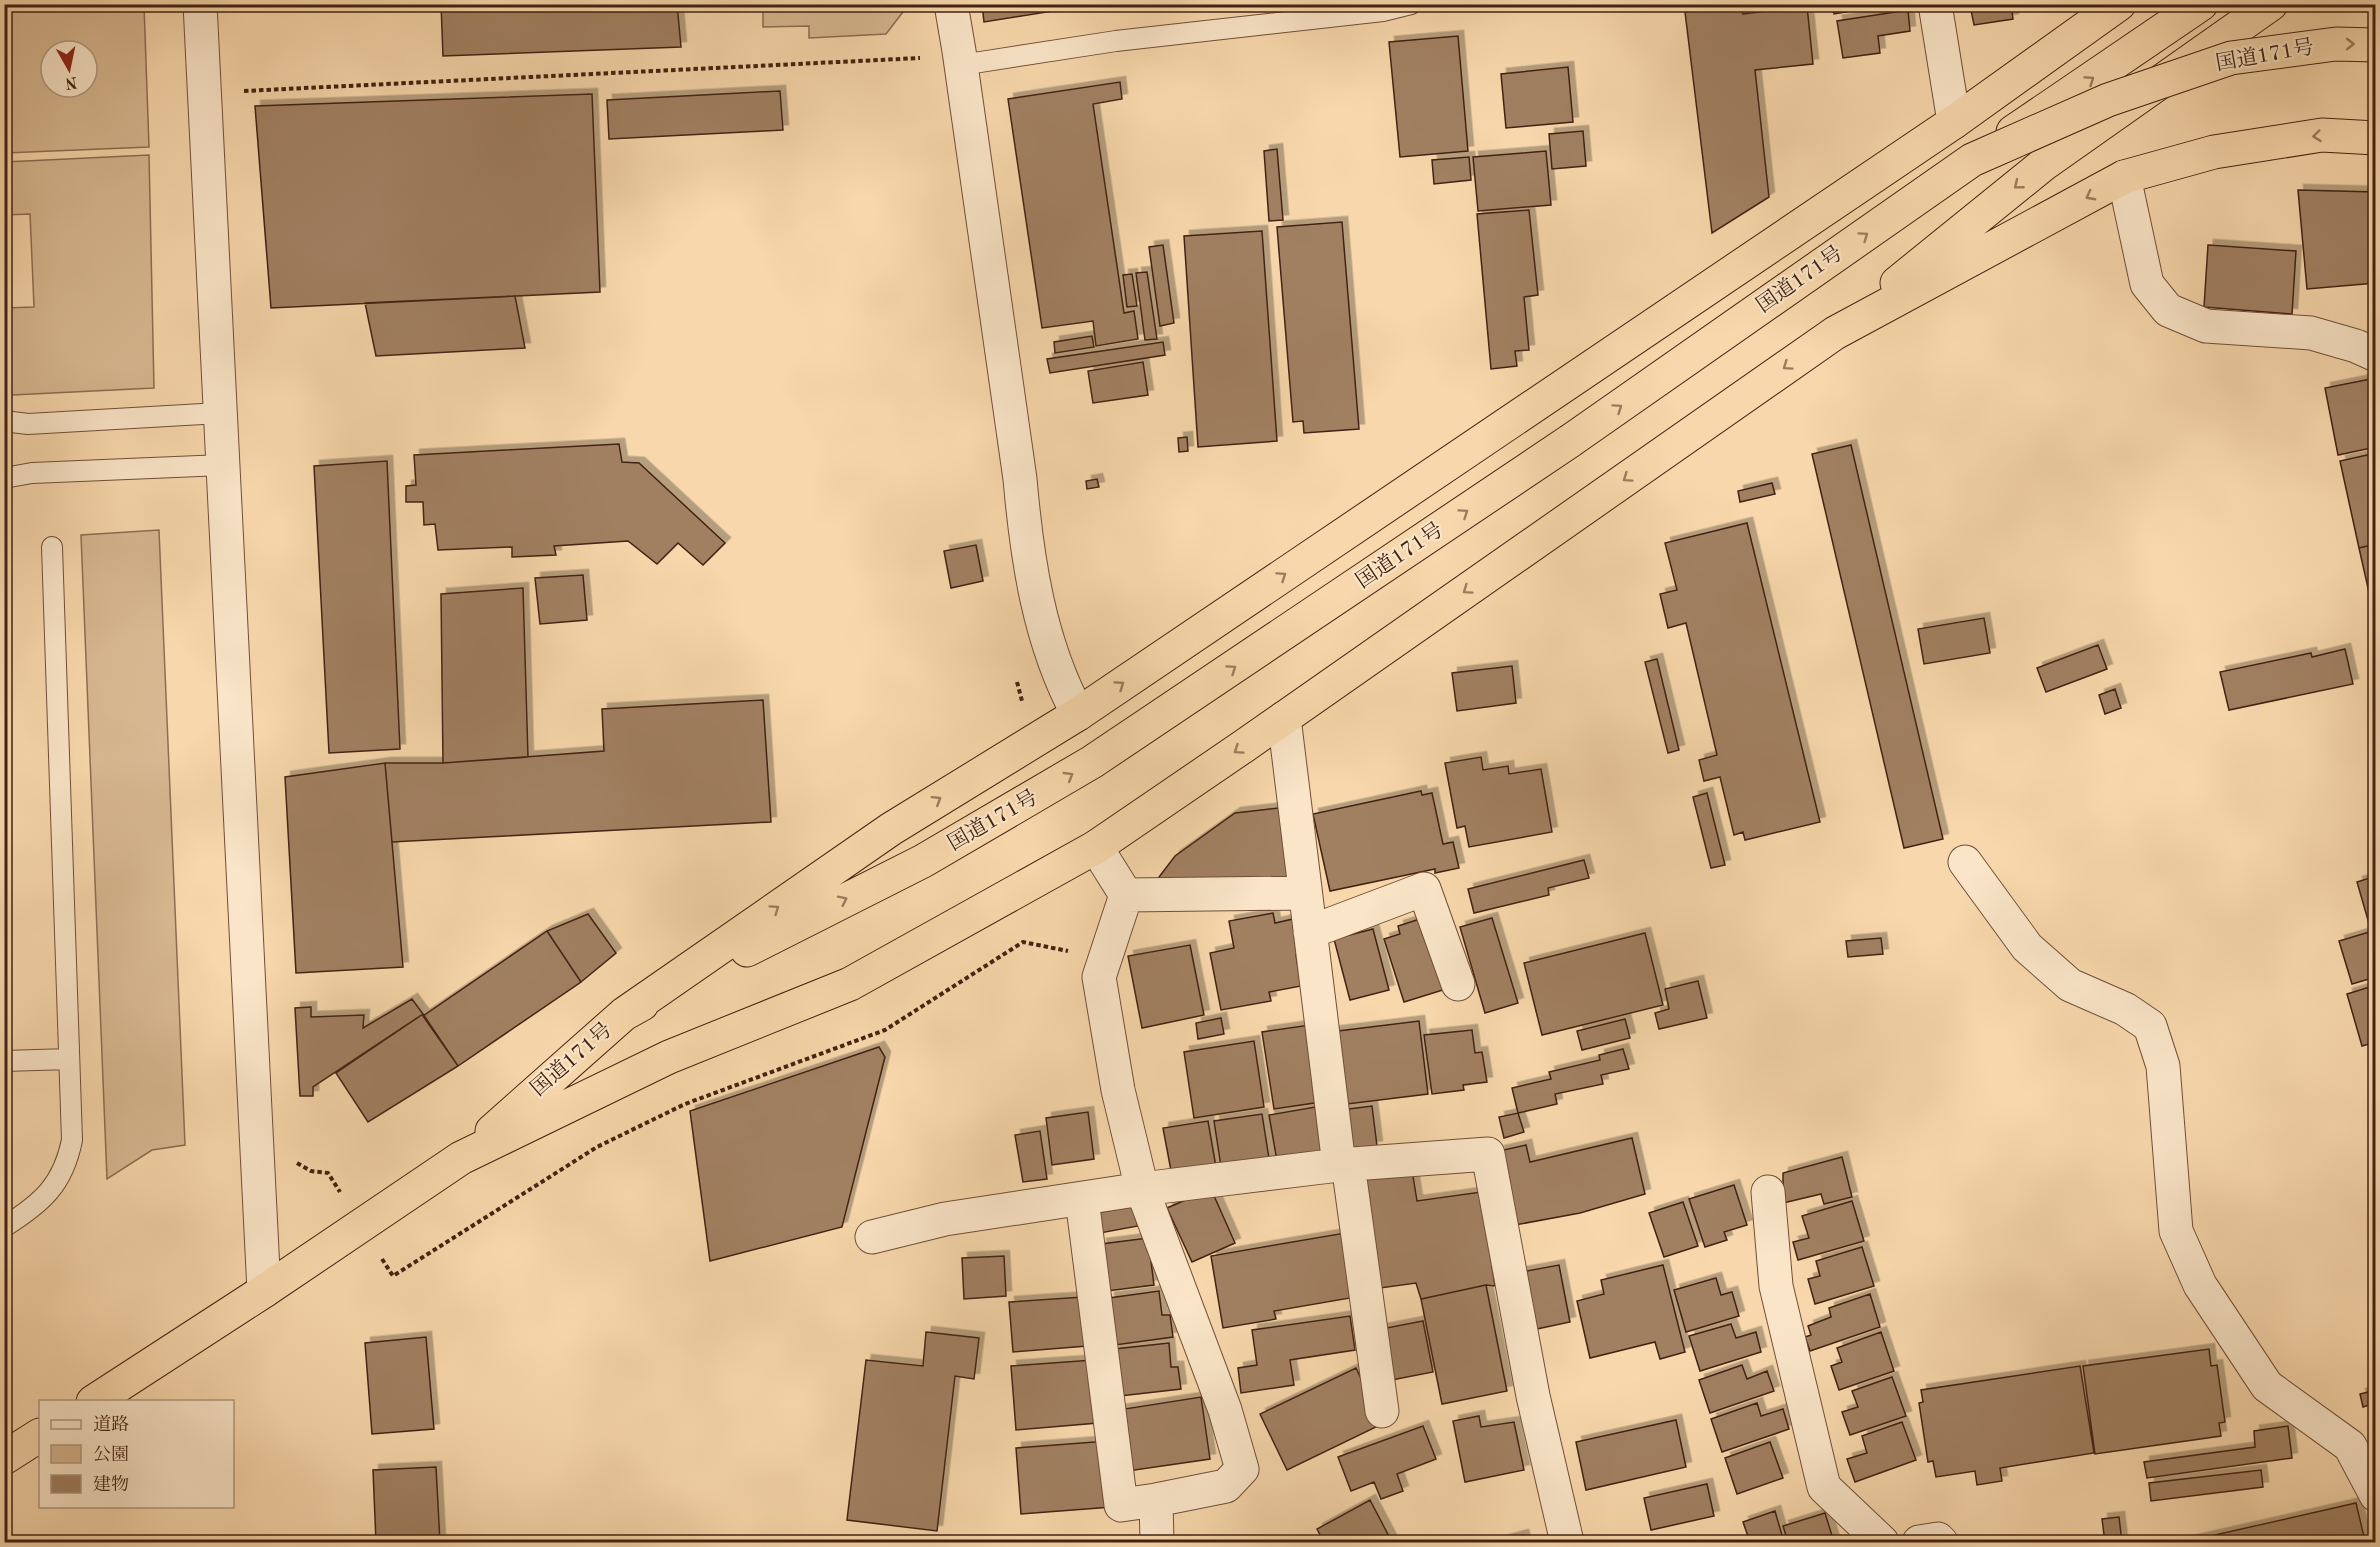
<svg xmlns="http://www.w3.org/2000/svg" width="2380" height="1547" viewBox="0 0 2380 1547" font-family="'Old Standard TT','Noto Serif JP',serif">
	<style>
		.green { fill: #d8b891; stroke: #8e6d52; stroke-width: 1.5; fill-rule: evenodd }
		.building { fill: #a18062; stroke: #432212; stroke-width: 1.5; filter: url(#shadow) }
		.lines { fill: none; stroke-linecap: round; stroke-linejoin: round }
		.service-casing { stroke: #704f38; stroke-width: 22 }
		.minor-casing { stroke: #704f38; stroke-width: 35 }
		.tertiary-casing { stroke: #704f38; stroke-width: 35 }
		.trunk-casing { stroke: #432212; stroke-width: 35 }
		.motorway-casing { stroke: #432212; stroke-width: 35 }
		.path { stroke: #432212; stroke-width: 4; stroke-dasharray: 4.5 3; stroke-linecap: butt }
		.service { stroke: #fae5c8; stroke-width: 20 }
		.minor { stroke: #fae5c8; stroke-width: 33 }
		.tertiary { stroke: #fae5c8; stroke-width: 33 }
		.trunk { stroke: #f7d7ab; stroke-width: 33 }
		.motorway { stroke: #f7d7ab; stroke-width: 33 }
		.trunk-bridge-casing { stroke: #432212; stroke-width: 35; stroke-linecap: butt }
		.trunk-bridge { stroke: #f7d7ab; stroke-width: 33 }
		.oneway { stroke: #9d7c5e }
		.labels { text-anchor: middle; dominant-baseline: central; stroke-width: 4.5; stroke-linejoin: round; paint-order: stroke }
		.street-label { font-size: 21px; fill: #432212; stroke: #fae5c8 }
	</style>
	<defs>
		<filter id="shadow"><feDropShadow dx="5.5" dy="-5.5" stdDeviation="0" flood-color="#0004"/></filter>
	</defs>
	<rect width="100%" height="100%" fill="#f7d7ab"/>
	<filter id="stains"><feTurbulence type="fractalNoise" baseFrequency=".00333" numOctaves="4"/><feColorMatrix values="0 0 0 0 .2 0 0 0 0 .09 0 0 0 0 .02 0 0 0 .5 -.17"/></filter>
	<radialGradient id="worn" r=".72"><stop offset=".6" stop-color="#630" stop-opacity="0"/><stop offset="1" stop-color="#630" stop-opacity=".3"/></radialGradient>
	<!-- green -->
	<path class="green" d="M 4,5 L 144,5 L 149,147 L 5,153 ZM 51,51 L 87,51 L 87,87 L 51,87 Z
		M 905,5 L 906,8 L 886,34 L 809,38 L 809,26 L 763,27 L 763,5 Z
		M 149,155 L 154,388 L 12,395 L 5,393 L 5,308 L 34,307 L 30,214 L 5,215 L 5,162 Z
		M 159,530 L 185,1145 L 152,1150 L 107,1179 L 81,535 Z"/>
	<!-- building -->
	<path class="building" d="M 441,4 L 677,4 L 681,47 L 443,56 Z
		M 982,4 L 1065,4 L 1066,9 L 984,22 Z
		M 1832,4 L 1893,4 L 1834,14 Z
		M 1964,4 L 2011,4 L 2013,19 L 1974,25 L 1971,10 L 1965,11 Z
		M 1738,5 L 1743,14 L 1807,6 L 1813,64 L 1755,70 L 1769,197 L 1712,233 L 1685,12 Z
		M 1908,10 L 1910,31 L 1878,36 L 1880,53 L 1843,58 L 1837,21 Z
		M 1458,36 L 1468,151 L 1400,157 L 1389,42 Z
		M 1568,67 L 1573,122 L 1506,128 L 1501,74 Z
		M 1120,82 L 1122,99 L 1093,104 L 1124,313 L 1134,311 L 1138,339 L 1096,346 L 1093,321 L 1042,328 L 1008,99 Z
		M 780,91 L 783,130 L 609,139 L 607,100 Z
		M 592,94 L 600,292 L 271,308 L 255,106 Z
		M 1583,131 L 1586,166 L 1552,169 L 1549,134 Z
		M 1277,149 L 1283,220 L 1269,221 L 1264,151 Z
		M 1546,151 L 1551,205 L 1478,211 L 1473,157 Z
		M 1469,157 L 1471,180 L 1434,184 L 1432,160 Z
		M 2298,190 L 2376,192 L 2376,283 L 2307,289 Z
		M 1529,210 L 1538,295 L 1524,297 L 1529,350 L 1515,351 L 1517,366 L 1491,369 L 1477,214 Z
		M 1342,222 L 1359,429 L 1304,433 L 1303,421 L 1293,422 L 1277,227 Z
		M 1262,231 L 1277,441 L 1198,447 L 1184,236 Z
		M 1163,245 L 1174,323 L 1160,326 L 1149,247 Z
		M 2208,245 L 2296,251 L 2292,314 L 2204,307 Z
		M 1147,272 L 1157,339 L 1145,340 L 1136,273 Z
		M 1132,274 L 1137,306 L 1127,307 L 1123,275 Z
		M 515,296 L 525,348 L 376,356 L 365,303 Z
		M 1092,336 L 1094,347 L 1055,353 L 1054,342 Z
		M 1163,342 L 1165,355 L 1050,373 L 1047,359 Z
		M 1143,362 L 1148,395 L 1093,403 L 1088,371 Z
		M 2371,379 L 2376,404 L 2376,447 L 2338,455 L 2325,388 Z
		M 1187,437 L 1188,451 L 1179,452 L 1178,438 Z
		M 619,444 L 622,462 L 639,463 L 725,543 L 703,565 L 678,543 L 657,564 L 628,541 L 554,546 L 556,555 L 512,557 L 512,547 L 438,550 L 435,524 L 424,525 L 423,502 L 406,502 L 406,486 L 416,485 L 414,455 Z
		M 1851,445 L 1943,839 L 1904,848 L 1812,454 Z
		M 2376,453 L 2376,544 L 2359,548 L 2340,461 Z
		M 387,461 L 400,749 L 329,753 L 314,466 Z
		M 1097,479 L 1099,487 L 1087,489 L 1086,481 Z
		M 1772,483 L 1775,494 L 1740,502 L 1738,491 Z
		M 1747,523 L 1820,822 L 1745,840 L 1743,832 L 1734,835 L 1720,777 L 1704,781 L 1699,760 L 1717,755 L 1686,623 L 1668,628 L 1660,594 L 1677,590 L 1665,543 Z
		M 2376,544 L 2376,610 L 2373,610 L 2359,548 Z
		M 976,545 L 983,581 L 951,588 L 944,551 Z
		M 583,575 L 587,620 L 540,624 L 535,578 Z
		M 523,588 L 528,757 L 443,763 L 441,594 Z
		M 1984,618 L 1990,653 L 1924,664 L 1918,629 Z
		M 2098,645 L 2107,669 L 2046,692 L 2037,668 Z
		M 2345,649 L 2353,684 L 2229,710 L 2220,672 L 2311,653 L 2312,657 Z
		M 1657,659 L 1679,750 L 1668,753 L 1645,662 Z
		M 1512,666 L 1516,703 L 1457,711 L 1452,673 Z
		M 2115,689 L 2121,708 L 2105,714 L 2099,695 Z
		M 763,700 L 771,822 L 392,842 L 385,763 L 443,763 L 604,751 L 602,709 Z
		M 1481,757 L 1483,770 L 1508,766 L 1509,774 L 1541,769 L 1552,832 L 1469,847 L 1465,826 L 1457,828 L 1445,763 Z
		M 385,763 L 403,967 L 296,973 L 285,777 Z
		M 1421,791 L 1422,795 L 1432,793 L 1443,844 L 1453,842 L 1459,868 L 1435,873 L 1435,869 L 1330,891 L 1313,814 Z
		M 1707,793 L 1725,865 L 1711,868 L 1693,797 Z
		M 1287,807 L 1296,878 L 1153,885 L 1175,856 L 1235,813 Z
		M 1584,860 L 1589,878 L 1548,888 L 1549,895 L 1474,913 L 1468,889 Z
		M 2376,876 L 2376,925 L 2370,927 L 2357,882 Z
		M 1273,913 L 1275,923 L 1293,919 L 1300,954 L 1296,955 L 1301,986 L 1269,992 L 1271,1001 L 1221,1010 L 1210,953 L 1234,948 L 1229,921 Z
		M 588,914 L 616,953 L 581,982 L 547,931 Z
		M 1423,918 L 1446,989 L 1404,1002 L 1384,939 L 1400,934 L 1398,926 Z
		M 1492,918 L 1518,1003 L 1485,1013 L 1460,927 Z
		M 1373,929 L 1389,990 L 1350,1000 L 1334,939 Z
		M 2376,930 L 2376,977 L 2352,984 L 2339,941 Z
		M 547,931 L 581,982 L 458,1066 L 423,1016 Z
		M 1645,933 L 1663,1005 L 1542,1035 L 1524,963 Z
		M 1881,938 L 1883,954 L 1848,957 L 1846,941 Z
		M 1190,945 L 1204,1015 L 1142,1028 L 1128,956 Z
		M 1698,981 L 1707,1018 L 1659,1029 L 1655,1013 L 1669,1009 L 1665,989 Z
		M 2376,985 L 2376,1042 L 2362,1046 L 2347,994 Z
		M 412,999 L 423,1014 L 313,1087 L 313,1096 L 300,1096 L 295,1008 L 311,1007 L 311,1017 L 364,1015 L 363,1028 Z
		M 423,1014 L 458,1066 L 368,1122 L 336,1073 Z
		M 1221,1018 L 1224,1034 L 1198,1039 L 1196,1023 Z
		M 1625,1019 L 1630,1038 L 1582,1050 L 1577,1031 Z
		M 1419,1021 L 1428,1094 L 1339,1105 L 1330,1032 Z
		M 1310,1025 L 1321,1102 L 1274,1109 L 1262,1032 Z
		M 1472,1030 L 1475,1053 L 1482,1052 L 1487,1082 L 1463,1085 L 1464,1090 L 1432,1094 L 1424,1035 Z
		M 1254,1041 L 1264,1107 L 1194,1118 L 1184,1052 Z
		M 879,1047 L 885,1057 L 842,1227 L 710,1261 L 690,1111 Z
		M 1623,1049 L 1629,1069 L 1601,1075 L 1603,1084 L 1555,1094 L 1557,1104 L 1518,1113 L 1512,1088 L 1551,1079 L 1549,1072 L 1600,1060 L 1599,1055 Z
		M 1372,1106 L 1377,1146 L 1346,1150 L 1341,1110 Z
		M 1315,1107 L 1324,1152 L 1277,1161 L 1269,1115 Z
		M 1088,1112 L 1094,1159 L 1052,1165 L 1046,1118 Z
		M 1518,1113 L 1524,1132 L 1504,1138 L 1499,1117 Z
		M 1262,1114 L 1270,1165 L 1222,1173 L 1214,1121 Z
		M 1208,1121 L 1216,1167 L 1172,1176 L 1163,1128 Z
		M 1040,1131 L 1047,1179 L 1023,1182 L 1015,1135 Z
		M 1632,1138 L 1645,1194 L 1580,1213 L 1515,1225 L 1499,1151 L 1526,1145 L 1530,1162 Z
		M 1842,1157 L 1852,1197 L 1824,1204 L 1821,1194 L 1783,1203 L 1783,1173 Z
		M 1411,1164 L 1417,1201 L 1481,1192 L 1495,1286 L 1486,1285 L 1421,1299 L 1416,1283 L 1373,1289 L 1357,1172 Z
		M 1734,1185 L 1747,1225 L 1724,1232 L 1727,1240 L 1705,1247 L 1689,1199 Z
		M 1211,1189 L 1235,1243 L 1192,1262 L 1167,1208 Z
		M 1852,1201 L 1864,1241 L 1798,1260 L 1793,1242 L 1809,1238 L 1802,1216 Z
		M 1683,1202 L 1698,1246 L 1664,1257 L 1649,1213 Z
		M 1134,1206 L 1138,1226 L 1100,1233 L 1096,1213 Z
		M 1345,1233 L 1356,1297 L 1274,1311 L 1276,1319 L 1223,1328 L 1211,1256 Z
		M 1148,1238 L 1154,1285 L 1107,1291 L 1101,1244 Z
		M 1862,1247 L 1874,1286 L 1815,1304 L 1808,1279 L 1820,1276 L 1816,1261 Z
		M 1004,1256 L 1006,1296 L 964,1299 L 962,1258 Z
		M 1559,1265 L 1570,1322 L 1532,1330 L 1521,1272 Z
		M 1663,1265 L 1685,1352 L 1660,1359 L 1655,1342 L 1590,1358 L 1577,1301 L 1604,1294 L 1601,1280 Z
		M 1716,1278 L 1721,1295 L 1732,1292 L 1739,1316 L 1686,1332 L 1674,1290 Z
		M 1486,1285 L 1507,1391 L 1442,1404 L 1421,1299 Z
		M 1159,1291 L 1162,1315 L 1170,1315 L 1173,1337 L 1115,1345 L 1109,1298 Z
		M 1870,1294 L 1880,1327 L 1810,1351 L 1805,1337 L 1811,1335 L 1808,1326 L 1831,1317 L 1829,1308 Z
		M 1083,1297 L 1087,1346 L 1013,1352 L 1009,1302 Z
		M 1350,1316 L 1355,1350 L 1290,1360 L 1294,1385 L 1241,1393 L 1238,1368 L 1257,1365 L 1252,1330 Z
		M 1423,1321 L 1433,1372 L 1386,1381 L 1376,1330 Z
		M 1731,1324 L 1736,1338 L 1756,1332 L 1761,1352 L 1700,1371 L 1689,1336 Z
		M 926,1332 L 979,1338 L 974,1379 L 955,1376 L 937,1531 L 847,1520 L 866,1360 L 923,1366 Z
		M 1881,1332 L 1894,1371 L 1839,1390 L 1831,1366 L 1842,1362 L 1837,1348 Z
		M 426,1337 L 434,1429 L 372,1434 L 365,1343 Z
		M 1169,1343 L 1171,1367 L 1178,1367 L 1181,1389 L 1120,1396 L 1114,1349 Z
		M 2209,1349 L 2211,1366 L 2217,1365 L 2225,1422 L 2219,1423 L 2221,1436 L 2095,1454 L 2083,1366 Z
		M 1093,1360 L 1098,1423 L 1016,1430 L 1011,1366 Z
		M 1742,1365 L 1747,1379 L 1767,1371 L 1774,1391 L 1710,1413 L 1699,1380 Z
		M 2080,1366 L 2094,1453 L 2000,1468 L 2002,1481 L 1977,1485 L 1975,1471 L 1936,1477 L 1933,1461 L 1928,1462 L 1919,1403 L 1923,1402 L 1921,1390 Z
		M 1356,1368 L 1372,1402 L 1366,1405 L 1376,1427 L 1287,1470 L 1260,1414 Z
		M 1892,1377 L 1906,1416 L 1850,1435 L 1842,1412 L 1858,1407 L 1852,1391 Z
		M 2376,1390 L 2376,1403 L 2363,1407 L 2360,1394 Z
		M 1201,1397 L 1210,1459 L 1128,1471 L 1118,1410 Z
		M 1757,1403 L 1761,1416 L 1783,1409 L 1789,1429 L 1722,1452 L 1711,1419 Z
		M 1479,1416 L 1481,1427 L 1514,1422 L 1524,1470 L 1465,1482 L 1453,1421 Z
		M 1676,1420 L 1686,1467 L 1586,1490 L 1576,1442 Z
		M 1902,1422 L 1916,1460 L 1855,1482 L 1847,1459 L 1867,1453 L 1862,1436 Z
		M 1423,1426 L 1436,1459 L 1397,1474 L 1403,1491 L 1381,1499 L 1374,1482 L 1351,1491 L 1338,1457 Z
		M 2288,1426 L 2292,1458 L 2147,1478 L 2144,1462 L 2255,1447 L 2254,1431 Z
		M 1107,1441 L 1112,1507 L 1021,1514 L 1016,1448 Z
		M 1770,1442 L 1783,1478 L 1737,1494 L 1725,1458 Z
		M 436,1467 L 440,1542 L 376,1542 L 373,1470 Z
		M 2261,1470 L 2263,1487 L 2151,1501 L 2149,1483 Z
		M 1707,1484 L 1714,1516 L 1651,1530 L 1644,1498 Z
		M 1370,1500 L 1392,1542 L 1324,1542 L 1317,1529 Z
		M 2356,1503 L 2365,1541 L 2358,1542 L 2184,1542 Z
		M 1775,1511 L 1784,1542 L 1750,1542 L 1743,1522 Z
		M 1825,1513 L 1834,1542 L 1788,1542 L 1783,1526 Z
		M 2119,1517 L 2122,1542 L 2105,1542 L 2102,1519 Z
		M 1523,1535 L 1525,1542 L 1497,1542 Z"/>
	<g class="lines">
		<!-- service casing -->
		<g class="service-casing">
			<path id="service" d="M 961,65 L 1116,41 L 1383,11 L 1411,4
				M 4,421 L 28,424 L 220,413
				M 4,478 L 32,473 L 223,465
				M 4,1061 L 69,1059
				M 4,1227 C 42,1203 63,1185 72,1140 L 52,547"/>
		</g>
		<!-- minor casing -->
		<g class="minor-casing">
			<path id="minor" d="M 951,4 L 959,51 L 1020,479 C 1027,559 1039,642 1078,714
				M 1935,4 L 1954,122
				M 2124,177 L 2147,284 L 2168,310 L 2206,326 L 2311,333 L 2356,346 L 2376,355
				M 1284,718 L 1339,1165
				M 1096,847 L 1126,895 L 1099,977 L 1118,1090 L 1142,1189 L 1225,1410 L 1242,1469 L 1226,1486 L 1156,1500 L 1157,1542
				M 1965,862 L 2027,947 L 2070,985 L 2125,1009 L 2150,1026 L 2163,1066 L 2176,1231 L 2200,1285 L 2267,1386 L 2350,1446 L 2376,1495
				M 1126,895 L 1305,893
				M 1310,932 L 1424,889 L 1458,984
				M 1348,1164 L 1382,1411
				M 1768,1192 L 1776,1286 L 1824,1487 L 1882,1542
				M 1082,1199 L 1121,1505 L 1156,1500
				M 872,1237 L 945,1219 L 1142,1189 L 1339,1165 L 1488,1154 L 1533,1396 L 1567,1542
				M 1919,1542 L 1938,1539 L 1941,1542"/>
		</g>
		<!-- tertiary casing -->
		<g class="tertiary-casing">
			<path id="tertiary" d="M 200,4 L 264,1291"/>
		</g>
		<!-- trunk casing -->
		<g class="trunk-casing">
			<path id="trunk" d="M 1897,283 L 2044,164 L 2271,4
				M 747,950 L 923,861 L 1092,762 L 1570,441
				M 624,1014 L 891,829 L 1078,714 L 1954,122 L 2119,4
				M 492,1131 L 624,1014 L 642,1004
				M 93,1402 L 264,1291 L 461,1158 L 669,1057 L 850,984 L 1096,847 L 1244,746 L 1835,333 L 2124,177 L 2214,152 L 2322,135 L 2376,138
				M 4,1458 L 40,1435"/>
		</g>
		<!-- motorway casing -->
		<g class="motorway-casing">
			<path id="motorway" d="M 2013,132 L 2201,4"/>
		</g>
		<!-- path -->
		<path class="path" d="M 244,91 L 920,58
			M 1017,682 L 1022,701
			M 297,1163 L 311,1171 L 328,1173 L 340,1192
			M 382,1259 L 393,1276 L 597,1147 L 685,1104 L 885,1030 L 1023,942 L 1068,951"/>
		<!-- service -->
		<use href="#service" class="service"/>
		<!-- minor -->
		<use href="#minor" class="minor"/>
		<!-- tertiary -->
		<use href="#tertiary" class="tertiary"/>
		<!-- trunk -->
		<use href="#trunk" class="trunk"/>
		<!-- motorway -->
		<use href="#motorway" class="motorway"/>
		<!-- trunk-bridge casing -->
		<g class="trunk-bridge-casing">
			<path id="trunk-bridge" d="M 1570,441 L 1972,160 L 2108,100 L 2231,58 L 2336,44 L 2376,45"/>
		</g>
		<!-- trunk-bridge -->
		<use href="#trunk-bridge" class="trunk-bridge"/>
	</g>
	<!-- one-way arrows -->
	<defs><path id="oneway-chevron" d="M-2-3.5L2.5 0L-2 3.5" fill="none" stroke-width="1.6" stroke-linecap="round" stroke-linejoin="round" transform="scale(1.5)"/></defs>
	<g class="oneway">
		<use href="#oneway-chevron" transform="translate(2350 44)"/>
		<use href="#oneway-chevron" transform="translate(2090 80) rotate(-34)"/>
		<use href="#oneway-chevron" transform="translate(2317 136) rotate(174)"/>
		<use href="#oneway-chevron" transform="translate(2018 185) rotate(141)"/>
		<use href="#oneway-chevron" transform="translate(2090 196) rotate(152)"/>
		<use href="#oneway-chevron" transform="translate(1864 236) rotate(-35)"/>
		<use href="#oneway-chevron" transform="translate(1787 366) rotate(145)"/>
		<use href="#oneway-chevron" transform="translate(1618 408) rotate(-35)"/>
		<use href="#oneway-chevron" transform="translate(1627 478) rotate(145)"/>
		<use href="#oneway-chevron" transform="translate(1464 513) rotate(-34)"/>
		<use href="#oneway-chevron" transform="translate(1282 576) rotate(-34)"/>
		<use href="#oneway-chevron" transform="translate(1467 590) rotate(145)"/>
		<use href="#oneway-chevron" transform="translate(1232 669) rotate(-34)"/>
		<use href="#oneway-chevron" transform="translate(1120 685) rotate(-34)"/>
		<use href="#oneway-chevron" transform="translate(1238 750) rotate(146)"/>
		<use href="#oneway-chevron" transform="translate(1069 776) rotate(-31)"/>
		<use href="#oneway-chevron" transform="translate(937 800) rotate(-32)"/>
		<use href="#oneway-chevron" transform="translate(843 900) rotate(-26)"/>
		<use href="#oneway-chevron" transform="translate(775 909) rotate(-35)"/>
	</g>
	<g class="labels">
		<!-- street labels -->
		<g class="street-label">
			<text transform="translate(2265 56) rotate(-10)">国道171号</text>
			<text transform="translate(1800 280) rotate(-35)">国道171号</text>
			<text transform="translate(1400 556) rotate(-34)">国道171号</text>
			<text transform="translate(993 821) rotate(-30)">国道171号</text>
			<text transform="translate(572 1060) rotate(-41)">国道171号</text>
		</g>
	</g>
	<!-- margin -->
	<rect width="2380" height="1547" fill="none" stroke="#f7d7ab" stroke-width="24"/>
	<rect x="6" y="6" width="2368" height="1535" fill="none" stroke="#432212" stroke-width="3"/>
	<rect x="12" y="12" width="2356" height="1523" fill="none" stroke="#432212" stroke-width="1.5"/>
	<!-- legend -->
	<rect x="39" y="1400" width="195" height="108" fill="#fae5c8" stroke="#b1977f" stroke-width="1.5"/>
	<rect x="51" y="1420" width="30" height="9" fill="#fae5c8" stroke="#b1977f" stroke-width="1.5"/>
	<text x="93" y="1430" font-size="18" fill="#432212">道路</text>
	<rect x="51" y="1445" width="30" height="18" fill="#d8b891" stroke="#b1977f" stroke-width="1.5"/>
	<text x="93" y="1460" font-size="18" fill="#432212">公園</text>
	<rect x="51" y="1475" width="30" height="18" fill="#a18062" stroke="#b1977f" stroke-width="1.5"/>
	<text x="93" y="1490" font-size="18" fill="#432212">建物</text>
	<!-- north arrow -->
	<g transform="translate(69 69) rotate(171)"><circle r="28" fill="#fae5c8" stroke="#b1977f" stroke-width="1.5"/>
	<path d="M0-4.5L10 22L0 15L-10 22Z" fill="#8f2418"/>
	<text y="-9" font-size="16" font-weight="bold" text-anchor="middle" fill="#432212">N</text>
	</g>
	<rect width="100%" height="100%" filter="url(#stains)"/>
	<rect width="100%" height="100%" fill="url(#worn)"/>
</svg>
